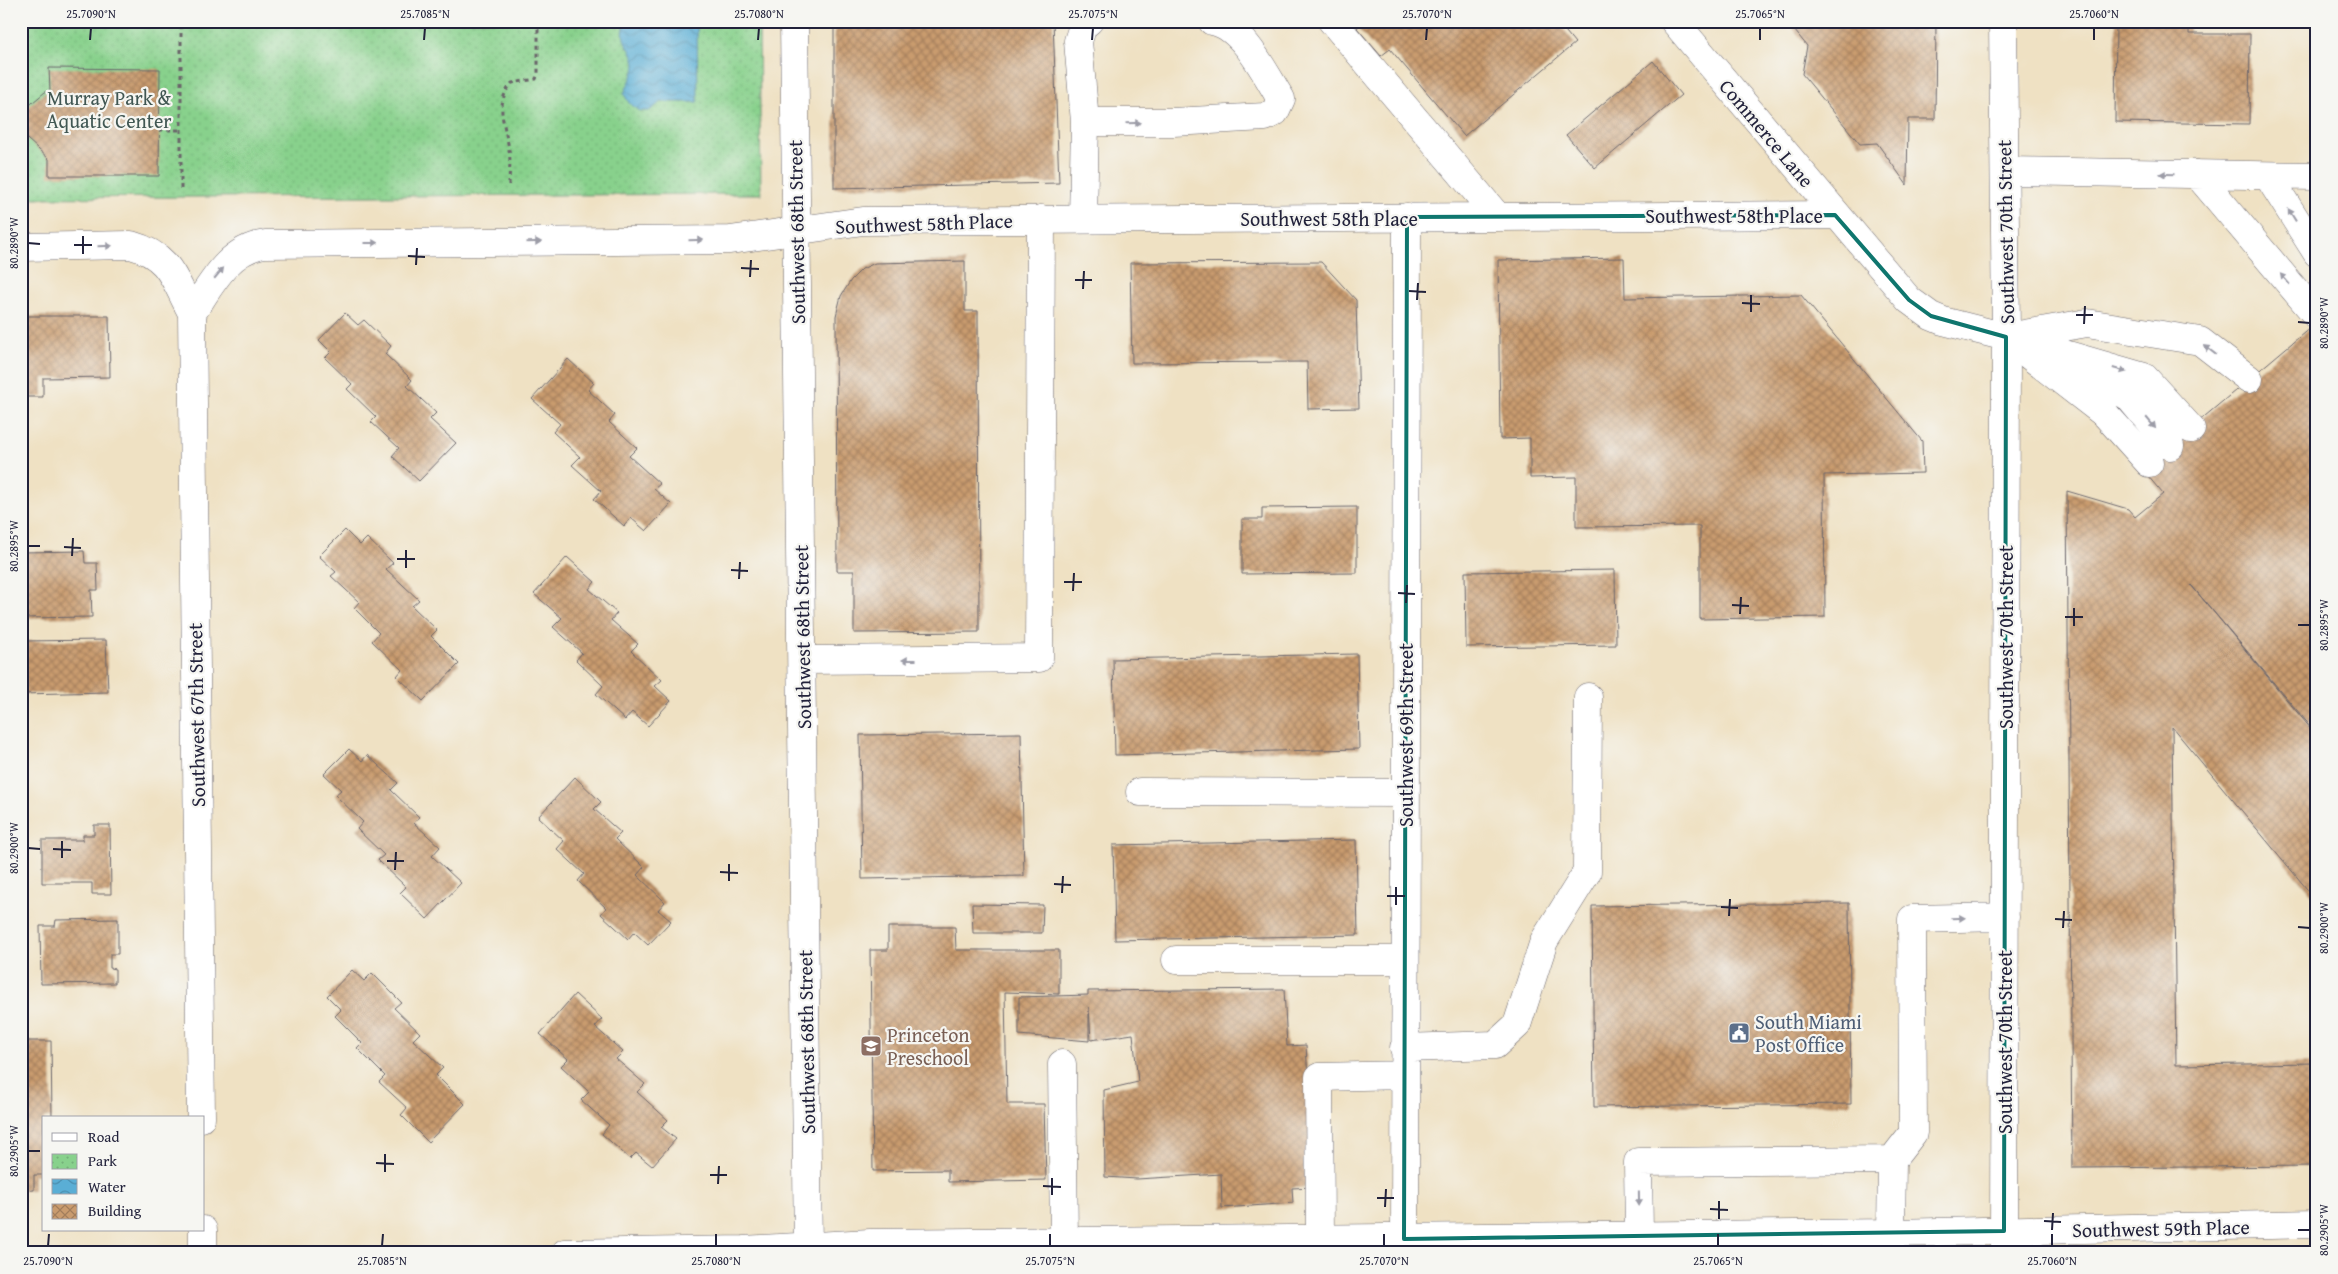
<svg xmlns="http://www.w3.org/2000/svg" width="2338" height="1274" viewBox="0 0 2338 1274" font-family="'Gentium Book Plus',serif">
	<style>
		.park { fill: url(#park-dots); stroke: #557a64 }
		.water { fill: url(#water-waves); stroke: #3e6888 }
		.building { fill: url(#building-cross-hatch) }
		.lines { fill: none; stroke-linecap: round; stroke-linejoin: round }
		.minor-casing { stroke: #6a656b; stroke-width: 29 }
		.path { stroke: #6a656b; stroke-width: 3; stroke-dasharray: 4 4; stroke-linecap: butt }
		.minor { stroke: #fff; stroke-width: 28 }
		.oneway { fill: #9c9ca7 }
		.marked { fill: none; stroke: #0f766e; stroke-width: 4; stroke-linejoin: round }
		.ticks { fill: none; stroke: #22223b; stroke-width: 2 }
		.labels { text-anchor: middle; dominant-baseline: central; stroke-width: 4.5; stroke-linejoin: round; paint-order: stroke }
		.park-label { font-size: 20px; fill: #415753; stroke: #f6f6f2 }
		.street-label { font-size: 20px; fill: #22223b; stroke: #f6f6f2 }
		.service-label { font-size: 20px; fill: #4e5e75; stroke: #f6f6f2; text-anchor: start }
		.education-label { font-size: 20px; fill: #785e54; stroke: #f6f6f2; text-anchor: start }
		.neatline { fill: none; stroke: #22223b; stroke-width: 2 }
		.ticks-label { font-size: 12px; text-anchor: middle; fill: #22223b }
	</style>
	<defs>
		<pattern id="park-dots" width="8" height="8" patternUnits="userSpaceOnUse" patternTransform="scale(1.25)"><rect width="8" height="8" fill="#88d18c"/><path d="M2 2h.1M6 6h.1" fill="none" stroke="#75b37a" stroke-width="1.8" stroke-linecap="round"/></pattern>
		<pattern id="water-waves" width="16" height="10" patternUnits="userSpaceOnUse" patternTransform="scale(1.25)"><rect width="16" height="10" fill="#5aaed5"/><path d="M0 5q4-4 8 0t8 0" fill="none" stroke="#4a8dae"/></pattern>
		<pattern id="building-cross-hatch" width="8" height="8" patternUnits="userSpaceOnUse" patternTransform="scale(1.25)"><rect width="8" height="8" fill="#c99b6e"/><path d="M0 0l8 8M0 8l8-8" fill="none" stroke="#a37e5c"/></pattern>
	</defs>
	<rect width="100%" height="100%" fill="#f6f6f2"/>
	<filter id="ink" filterUnits="userSpaceOnUse"><feTurbulence type="fractalNoise" baseFrequency=".02" numOctaves="2"/><feDisplacementMap in="SourceGraphic" scale="10" xChannelSelector="R" yChannelSelector="G"/><feConvolveMatrix kernelMatrix="1 2 1 2 8 2 1 2 1" color-interpolation-filters="sRGB"/></filter>
	<filter id="wash" filterUnits="userSpaceOnUse"><feTurbulence type="fractalNoise" baseFrequency=".0096" numOctaves="4" result="noise"/><feDisplacementMap in="SourceGraphic" scale="20" xChannelSelector="R" yChannelSelector="G"/><feGaussianBlur stdDeviation="1.12" result="paint"/><feColorMatrix in="noise" values="0 0 0 0 0 0 0 0 0 0 0 0 0 0 0 0 0 1.4 0 .05"/><feComposite in="paint" operator="in"/></filter>
	<g filter="url(#wash)">
		<rect width="100%" height="100%" fill="#efe1c3"/>
		<!-- park -->
		<path class="park" d="M 21,21 L 759,21 L 761,194 L 21,198 Z"/>
		<!-- water -->
		<path class="water" d="M 626,21 L 697,21 L 698,102 L 661,102 L 649,111 L 640,111 L 629,103 L 624,94 C 627,85 635,74 635,65 C 634,45 617,46 626,21 Z"/>
		<g id="blocks">
			<!-- building -->
			<path class="building" d="M 834,21 L 1053,21 L 1059,183 L 834,188 Z
				M 1364,21 L 1557,21 L 1575,43 L 1464,136 L 1390,49 L 1381,56 L 1357,28 Z
				M 1787,21 L 1936,21 L 1935,119 L 1908,119 L 1907,185 L 1877,143 L 1860,144 L 1802,74 L 1807,46 Z
				M 2116,21 L 2189,21 L 2189,34 L 2250,34 L 2249,124 L 2115,122 Z
				M 1653,61 L 1681,95 L 1595,168 L 1566,135 Z
				M 49,68 L 160,69 L 159,176 L 49,176 L 49,159 L 27,139 L 26,108 L 45,92 L 50,92 Z
				M 1624,258 L 1625,298 L 1801,295 L 1922,441 L 1923,473 L 1824,475 L 1825,617 L 1700,619 L 1700,526 L 1576,527 L 1576,477 L 1530,478 L 1530,438 L 1500,439 L 1498,260 Z
				M 965,261 L 965,311 L 978,311 L 979,632 L 854,633 L 854,571 L 837,571 L 836,316 L 841,296 L 851,280 L 862,269 L 875,263 Z
				M 1321,262 L 1356,300 L 1359,408 L 1308,409 L 1307,362 L 1132,363 L 1130,263 Z
				M 345,313 L 358,325 L 364,320 L 391,346 L 385,354 L 412,380 L 407,386 L 436,413 L 430,419 L 456,443 L 419,481 L 392,456 L 399,448 L 371,422 L 376,417 L 347,389 L 352,384 L 325,358 L 331,352 L 319,340 Z
				M 21,316 L 109,316 L 110,377 L 43,378 L 43,397 L 21,397 Z
				M 2317,322 L 2317,734 L 2191,585 L 2317,736 L 2317,901 L 2172,727 L 2176,1065 L 2317,1063 L 2317,1166 L 2072,1168 L 2067,491 L 2128,509 L 2135,517 L 2163,494 L 2142,469 Z
				M 568,359 L 594,383 L 588,390 L 615,415 L 609,422 L 637,448 L 629,456 L 660,484 L 654,489 L 671,504 L 646,531 L 631,518 L 624,526 L 594,499 L 601,491 L 572,465 L 580,457 L 553,432 L 560,424 L 532,399 Z
				M 1357,507 L 1357,573 L 1242,574 L 1242,519 L 1262,519 L 1262,508 Z
				M 345,530 L 360,545 L 367,538 L 393,563 L 386,569 L 419,600 L 412,606 L 437,630 L 431,636 L 459,664 L 423,701 L 397,676 L 402,670 L 372,641 L 379,633 L 354,608 L 359,602 L 331,576 L 336,572 L 319,556 Z
				M 84,551 L 85,563 L 97,563 L 98,590 L 91,590 L 92,617 L 21,618 L 21,552 Z
				M 567,557 L 595,582 L 589,589 L 617,613 L 611,620 L 638,644 L 631,651 L 662,680 L 655,686 L 671,701 L 648,726 L 632,712 L 625,720 L 596,694 L 603,686 L 576,660 L 582,653 L 553,627 L 562,618 L 534,594 Z
				M 1615,570 L 1616,645 L 1466,647 L 1465,572 Z
				M 106,640 L 108,692 L 21,694 L 21,641 Z
				M 1357,654 L 1359,749 L 1115,755 L 1113,659 Z
				M 1021,733 L 1024,876 L 862,879 L 860,735 Z
				M 349,749 L 362,761 L 367,755 L 398,783 L 391,790 L 419,817 L 414,823 L 440,847 L 432,856 L 461,883 L 427,919 L 400,893 L 406,887 L 378,860 L 384,855 L 357,829 L 363,822 L 335,795 L 341,790 L 324,774 Z
				M 575,777 L 601,802 L 594,809 L 621,833 L 615,839 L 644,867 L 637,875 L 665,902 L 658,910 L 671,921 L 648,945 L 634,932 L 628,939 L 601,914 L 606,908 L 578,881 L 584,874 L 557,849 L 564,841 L 538,817 Z
				M 94,825 L 110,825 L 111,894 L 92,894 L 92,883 L 42,883 L 42,840 L 83,840 L 83,835 L 94,835 Z
				M 1356,840 L 1358,935 L 1115,940 L 1113,845 Z
				M 1849,903 L 1851,1104 L 1594,1107 L 1592,906 Z
				M 972,904 L 1043,905 L 1042,933 L 973,933 Z
				M 118,919 L 118,954 L 110,954 L 110,968 L 115,969 L 115,983 L 41,984 L 40,926 L 55,926 L 56,920 Z
				M 888,927 L 955,927 L 956,950 L 1059,950 L 1059,994 L 1005,992 L 1007,1104 L 1044,1104 L 1046,1180 L 948,1182 L 948,1170 L 873,1171 L 870,950 L 888,950 Z
				M 352,970 L 364,981 L 372,973 L 401,1002 L 394,1008 L 420,1033 L 413,1040 L 443,1068 L 436,1075 L 465,1104 L 428,1142 L 401,1115 L 407,1108 L 379,1082 L 385,1076 L 357,1048 L 362,1043 L 335,1016 L 341,1010 L 327,996 Z
				M 1284,989 L 1287,1046 L 1306,1045 L 1314,1187 L 1292,1188 L 1293,1203 L 1222,1208 L 1221,1174 L 1137,1179 L 1105,1177 L 1104,1090 L 1138,1082 L 1133,1034 L 1091,1040 L 1089,1007 L 1089,1041 L 1019,1035 L 1019,997 L 1088,995 L 1088,991 Z
				M 575,994 L 602,1019 L 595,1027 L 623,1052 L 616,1059 L 645,1084 L 637,1092 L 668,1120 L 661,1127 L 676,1139 L 652,1166 L 636,1153 L 630,1159 L 602,1134 L 609,1125 L 581,1100 L 589,1092 L 561,1066 L 568,1059 L 540,1034 Z
				M 21,1041 L 51,1041 L 52,1118 L 44,1118 L 44,1175 L 34,1175 L 34,1190 L 21,1191 Z"/>
		</g>
	</g>
	<g filter="url(#ink)">
		<use href="#blocks" fill-opacity="0" stroke="#6a656b" stroke-width="1"/>
		<g class="lines">
			<!-- minor casing -->
			<g class="minor-casing">
				<path id="minor" d="M 794,21 L 808,1253
					M 1332,21 L 1498,217
					M 1674,21 L 1909,300 L 1931,316 L 1943,321 L 2006,337 L 2144,377 L 2191,429
					M 2003,21 L 2006,337 L 2004,1253
					M 1085,122 L 1173,122 L 1265,117 L 1275,112 L 1281,99 C 1266,75 1243,26 1212,21
					M 2005,171 L 2317,176
					M 2197,174 L 2317,316
					M 2268,176 L 2317,253
					M 1083,219 L 1085,122 L 1078,41 L 1083,26 L 1089,21
					M 21,247 L 131,245 C 171,256 174,280 192,313 L 201,1118
					M 192,313 C 211,285 228,249 265,244 L 730,240 L 863,221 L 1835,215
					M 2013,336 L 2087,323 L 2200,341 L 2249,379
					M 2017,346 L 2106,415 L 2149,463
					M 2075,370 L 2128,396 L 2170,446
					M 803,660 L 1039,658 L 1041,219
					M 1140,792 L 1404,793
					M 1176,960 L 1405,960
					M 1404,1048 L 1495,1045 L 1517,1025 L 1544,941 L 1587,872 L 1588,697
					M 1062,1064 L 1064,1242
					M 203,1230 L 203,1253
					M 1891,1233 L 1892,1160
					M 1639,1235 L 1638,1162 L 1892,1160 L 1913,1133 L 1912,919 L 2005,917
					M 1320,1239 L 1319,1077 L 1404,1075
					M 565,1253 L 743,1250 L 870,1243 L 1891,1233 L 2317,1224
					M 1405,1253 L 1407,217"/>
			</g>
			<!-- path -->
			<path class="path" d="M 159,130 L 181,130
				M 509,185 C 509,173 511,161 509,150 C 506,125 493,105 512,83 L 536,79 L 538,73 L 538,21
				M 181,189 L 181,21"/>
			<!-- minor -->
			<use href="#minor" class="minor"/>
		</g>
		<!-- one-way arrows -->
		<defs><path id="oneway-solid" d="M-6-.8H1V-3.2L6.5 0L1 3.2V.8H-6Z" transform="scale(1.25)"/></defs>
		<g class="oneway">
			<use href="#oneway-solid" transform="translate(1134 123) rotate(-1)"/>
			<use href="#oneway-solid" transform="translate(2167 174) rotate(-179)"/>
			<use href="#oneway-solid" transform="translate(2292 215) rotate(-122)"/>
			<use href="#oneway-solid" transform="translate(696 240) rotate(-1)"/>
			<use href="#oneway-solid" transform="translate(534 242) rotate(-1)"/>
			<use href="#oneway-solid" transform="translate(371 243)"/>
			<use href="#oneway-solid" transform="translate(105 246) rotate(-1)"/>
			<use href="#oneway-solid" transform="translate(219 273) rotate(-50)"/>
			<use href="#oneway-solid" transform="translate(2285 279) rotate(-130)"/>
			<use href="#oneway-solid" transform="translate(2210 350) rotate(-142)"/>
			<use href="#oneway-solid" transform="translate(2120 370) rotate(16)"/>
			<use href="#oneway-solid" transform="translate(2151 423) rotate(50)"/>
			<use href="#oneway-solid" transform="translate(909 660) rotate(-180)"/>
			<use href="#oneway-solid" transform="translate(1958 918) rotate(-2)"/>
			<use href="#oneway-solid" transform="translate(1639 1199) rotate(89)"/>
		</g>
	</g>
	<!-- marked area -->
	<path class="marked" d="M 1835,215 L 1909,300 L 1931,316 L 2006,337 L 2004,1231 L 1404,1239 L 1407,217 Z"/>
	<!-- ticks -->
	<path class="ticks" d="M 90,40 L 91,28M 424,40 L 425,28M 758,40 L 759,28M 1092,40 L 1093,28M 1426,40 L 1427,28M 1760,40 L 1760,28M 2094,40 L 2094,28M 28,243 L 40,244M 74,245 L 92,245M 83,254 L 83,236M 408,256 L 425,257M 416,265 L 417,248M 741,268 L 759,269M 750,277 L 751,260M 1075,280 L 1092,280M 1083,289 L 1084,271M 1409,291 L 1426,292M 1417,300 L 1418,283M 1742,303 L 1760,304M 1751,312 L 1751,295M 2076,315 L 2093,315M 2298,322 L 2310,323M 2084,324 L 2085,306M 28,546 L 40,546M 64,547 L 81,548M 72,556 L 73,538M 397,559 L 415,559M 406,568 L 406,550M 731,570 L 748,571M 739,579 L 740,562M 1064,582 L 1082,582M 1073,591 L 1074,573M 1398,593 L 1415,594M 1406,603 L 1407,585M 1732,605 L 1749,606M 1740,614 L 1741,597M 2065,617 L 2083,617M 2298,625 L 2310,625M 2074,626 L 2074,608M 28,848 L 40,849M 53,849 L 71,850M 62,858 L 62,841M 387,861 L 404,861M 395,870 L 396,852M 720,872 L 738,873M 729,881 L 729,864M 1054,884 L 1071,885M 1062,893 L 1063,876M 1387,896 L 1405,896M 1396,905 L 1396,887M 1721,907 L 1738,908M 1729,916 L 1730,899M 2055,919 L 2072,920M 2298,927 L 2310,928M 2063,928 L 2064,911M 28,1151 L 40,1151M 376,1163 L 394,1164M 385,1172 L 385,1154M 710,1175 L 727,1175M 718,1184 L 719,1166M 1043,1186 L 1061,1187M 1052,1195 L 1052,1178M 1377,1198 L 1394,1198M 1385,1207 L 1386,1189M 1710,1209 L 1728,1210M 1719,1219 L 1719,1201M 2044,1221 L 2061,1222M 2052,1230 L 2053,1213M 2298,1230 L 2310,1230M 48,1246 L 49,1234M 382,1246 L 383,1234M 716,1246 L 716,1234M 1050,1246 L 1050,1234M 1384,1246 L 1384,1234M 1718,1246 L 1718,1234M 2052,1246 L 2052,1234"/>
	<!-- icons -->
	<defs>
		<g id="civic-square" transform="scale(1.125)"><rect x="-9" y="-9" width="18" height="18" rx="4" fill="#5c6f8a" stroke="#f6f6f2"/><path d="M-.6-6.5H3V-4.5H.6V-3L4-1V1h2V6H-6V1h2V-1L-.6-3ZM-1.2 2.5V6h2.4V2.5Z" fill="#fff"/></g>
		<g id="school-square" transform="scale(1.125)"><rect x="-9" y="-9" width="18" height="18" rx="4" fill="#8d6e63" stroke="#f6f6f2"/><path d="M0-5L7-2L0 1L-7-2ZM-4 1L0 2.5L4 1V4Q0 6-4 4Z" fill="#fff"/></g>
	</defs>
	<g fill-rule="evenodd">
		<use href="#civic-square" x="1739" y="1033"/>
		<use href="#school-square" x="871" y="1046"/>
	</g>
	<g class="labels">
		<!-- park labels -->
		<g class="park-label">
			<text x="109" y="97">Murray Park &amp;<tspan x="109" dy="23">Aquatic Center</tspan></text>
		</g>
		<!-- street labels -->
		<g class="street-label">
			<text transform="translate(1767 133) rotate(50)">Commerce Lane</text>
			<text x="1734" y="215">Southwest 58th Place</text>
			<text x="1329" y="218">Southwest 58th Place</text>
			<text transform="translate(924 223) rotate(-2)">Southwest 58th Place</text>
			<text transform="translate(796 232) rotate(-91)">Southwest 68th Street</text>
			<text transform="translate(2005 232) rotate(-91)">Southwest 70th Street</text>
			<text transform="translate(802 637) rotate(-91)">Southwest 68th Street</text>
			<text transform="translate(2005 637) rotate(-90)">Southwest 70th Street</text>
			<text transform="translate(196 715) rotate(-91)">Southwest 67th Street</text>
			<text transform="translate(1405 735) rotate(-90)">Southwest 69th Street</text>
			<text transform="translate(806 1042) rotate(-91)">Southwest 68th Street</text>
			<text transform="translate(2004 1042) rotate(-90)">Southwest 70th Street</text>
			<text transform="translate(2161 1228) rotate(-1)">Southwest 59th Place</text>
		</g>
		<!-- service labels -->
		<g class="service-label">
			<text x="1755" y="1021">South Miami<tspan x="1755" dy="23">Post Office</tspan></text>
		</g>
		<!-- education labels -->
		<g class="education-label">
			<text x="887" y="1034">Princeton<tspan x="887" dy="23">Preschool</tspan></text>
		</g>
	</g>
	<!-- margin -->
	<rect width="2338" height="1274" fill="none" stroke="#f6f6f2" stroke-width="55"/>
	<!-- legend -->
	<rect x="42" y="1116" width="162" height="115" fill="#f6f6f2" stroke="#a1a1a9"/>
	<rect x="52" y="1133" width="25" height="8" fill="#ffffff" stroke="#a1a1a9"/>
	<text x="88" y="1142" font-size="15" fill="#22223b">Road</text>
	<rect x="52" y="1154" width="25" height="15" fill="url(#park-dots)" stroke="#a1a1a9"/>
	<text x="88" y="1166" font-size="15" fill="#22223b">Park</text>
	<rect x="52" y="1179" width="25" height="15" fill="url(#water-waves)" stroke="#a1a1a9"/>
	<text x="88" y="1192" font-size="15" fill="#22223b">Water</text>
	<rect x="52" y="1204" width="25" height="15" fill="url(#building-cross-hatch)" stroke="#a1a1a9"/>
	<text x="88" y="1216" font-size="15" fill="#22223b">Building</text>
	<rect x="28" y="28" width="2282" height="1218" class="neatline"/>
	<g class="ticks-label">
		<text x="91" y="18">25.7090°N</text>
		<text x="425" y="18">25.7085°N</text>
		<text x="759" y="18">25.7080°N</text>
		<text x="1093" y="18">25.7075°N</text>
		<text x="1427" y="18">25.7070°N</text>
		<text x="1760" y="18">25.7065°N</text>
		<text x="2094" y="18">25.7060°N</text>
		<text transform="translate(14 243) rotate(-90)" y="4">80.2890°W</text>
		<text transform="translate(2324 323) rotate(-90)" y="4">80.2890°W</text>
		<text transform="translate(14 546) rotate(-90)" y="4">80.2895°W</text>
		<text transform="translate(2324 625) rotate(-90)" y="4">80.2895°W</text>
		<text transform="translate(14 848) rotate(-90)" y="4">80.2900°W</text>
		<text transform="translate(2324 928) rotate(-90)" y="4">80.2900°W</text>
		<text transform="translate(14 1151) rotate(-90)" y="4">80.2905°W</text>
		<text transform="translate(2324 1230) rotate(-90)" y="4">80.2905°W</text>
		<text x="48" y="1265">25.7090°N</text>
		<text x="382" y="1265">25.7085°N</text>
		<text x="716" y="1265">25.7080°N</text>
		<text x="1050" y="1265">25.7075°N</text>
		<text x="1384" y="1265">25.7070°N</text>
		<text x="1718" y="1265">25.7065°N</text>
		<text x="2052" y="1265">25.7060°N</text>
	</g>
</svg>
